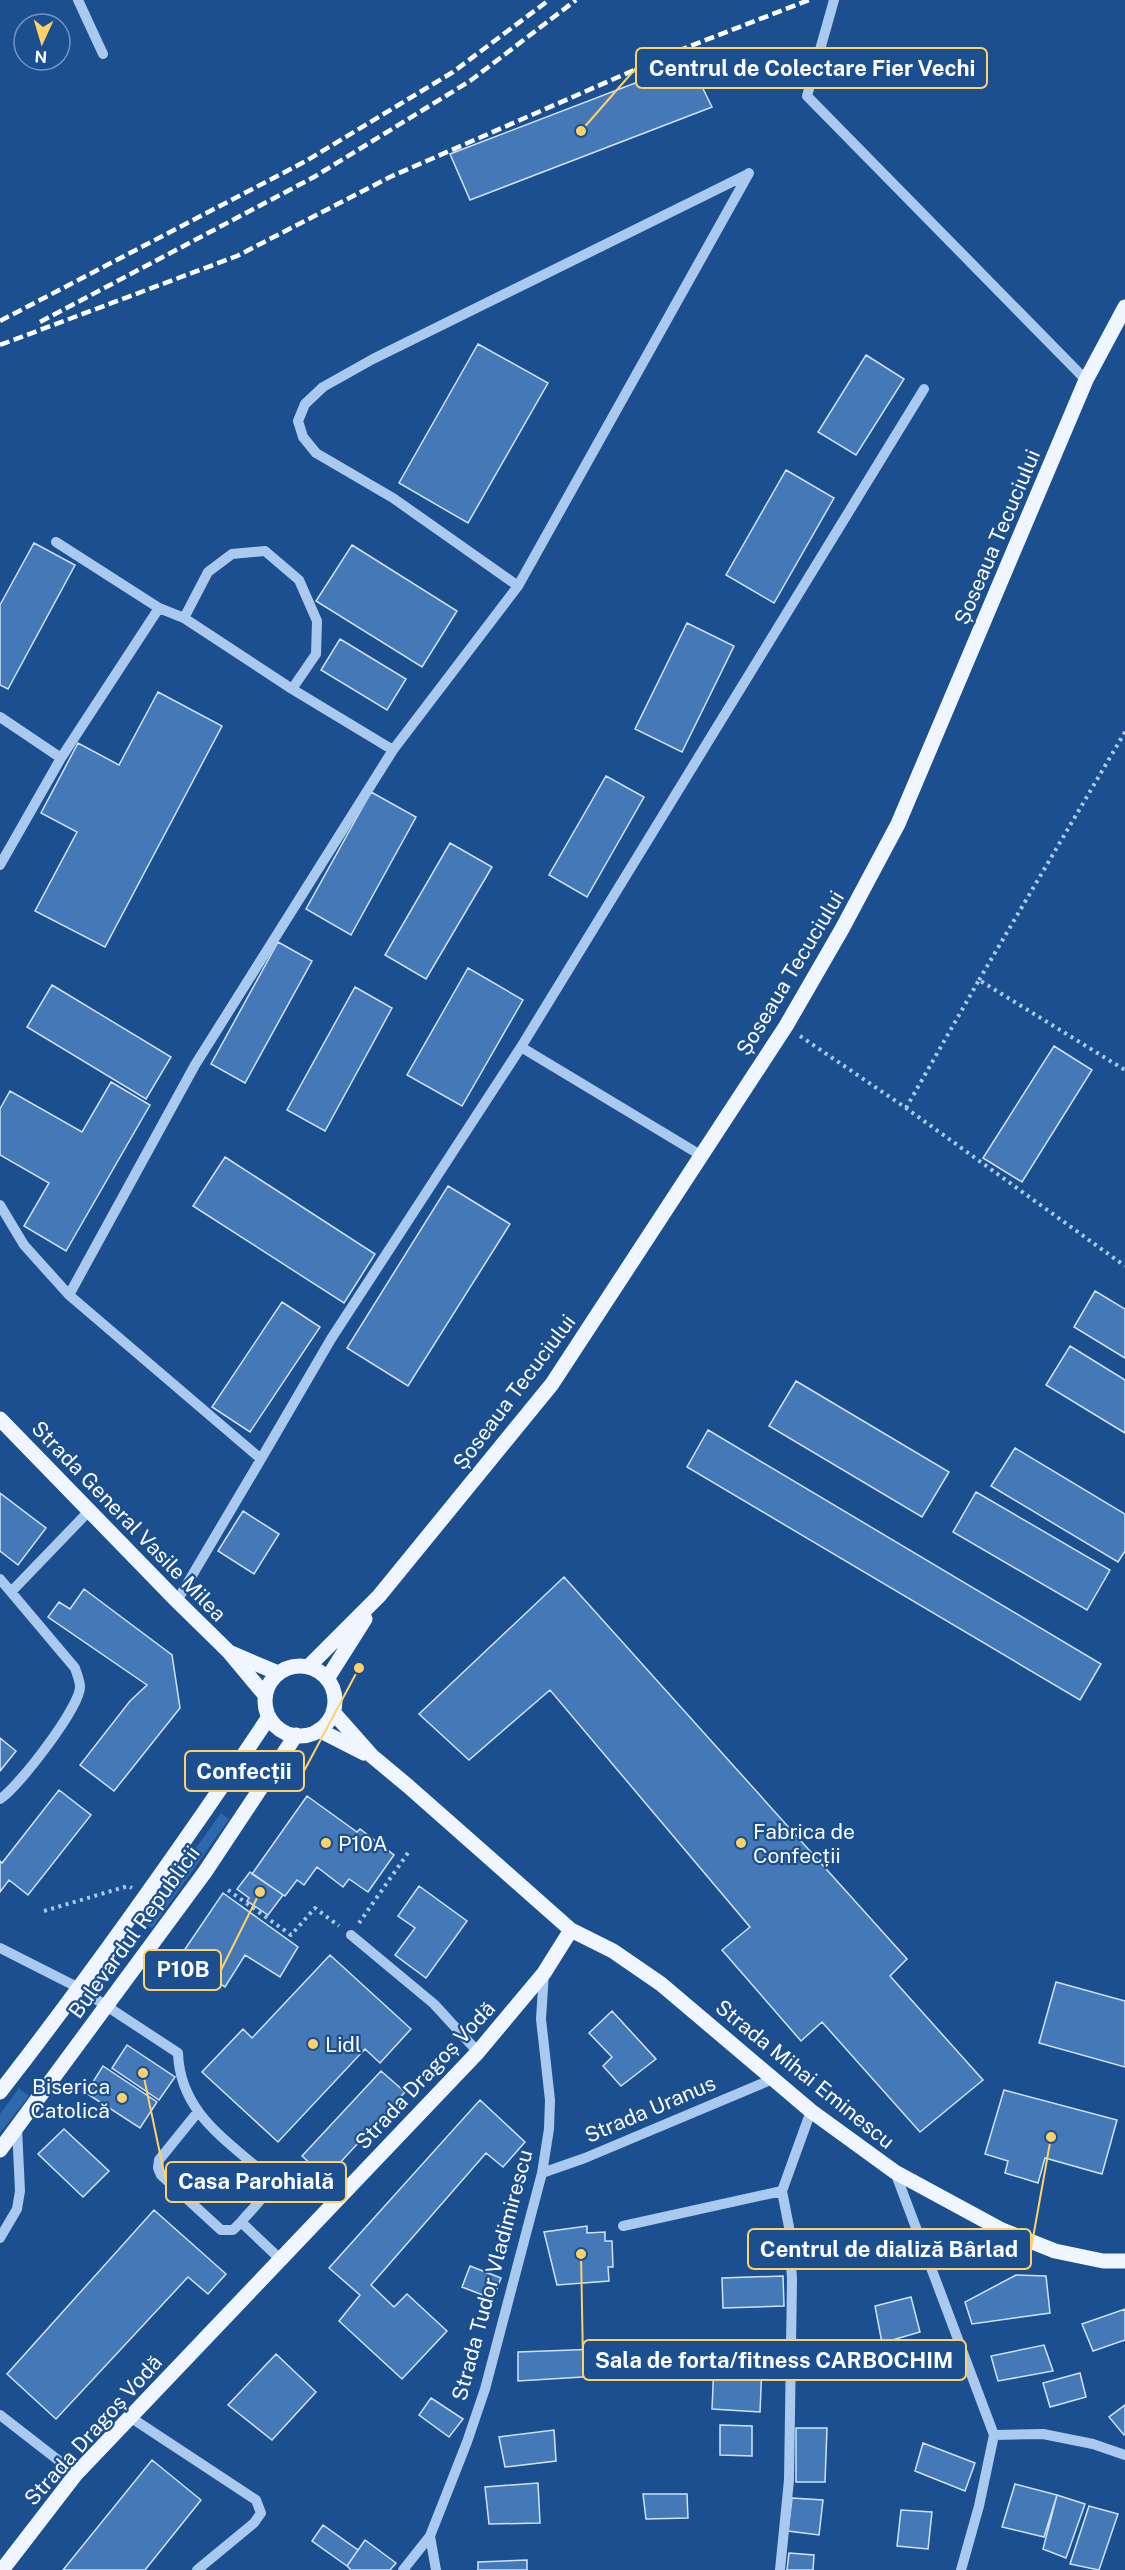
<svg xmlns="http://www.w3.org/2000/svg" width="1125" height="2570" viewBox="0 0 1125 2570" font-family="'Public Sans',sans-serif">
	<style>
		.green { fill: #2e69ad }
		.building { fill: #4478b7; stroke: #cfe3fa; stroke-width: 1.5 }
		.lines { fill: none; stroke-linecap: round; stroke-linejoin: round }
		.path { stroke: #a9c9ee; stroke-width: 4; stroke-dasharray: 3 4.5; stroke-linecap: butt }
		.minor { stroke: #a9c9ee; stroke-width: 10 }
		.major { stroke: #f0f6ff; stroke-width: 15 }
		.rail { stroke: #fff; stroke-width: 4.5; stroke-dasharray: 10 4.5; stroke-linecap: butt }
		.poi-dot { fill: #ffd166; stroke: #1b4f8f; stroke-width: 2 }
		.labels { text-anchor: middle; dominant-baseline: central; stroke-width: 4.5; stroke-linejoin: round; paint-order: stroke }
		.street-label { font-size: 21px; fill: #fff; stroke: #1b4f8f }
		.poi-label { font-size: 21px; fill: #fff; stroke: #1b4f8f; text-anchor: start }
		.leader { fill: none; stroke: #ffd166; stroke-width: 2 }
		.callout-dot { fill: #ffd166; stroke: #1b4f8f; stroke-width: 2 }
		.callout { fill: #1b4f8f; stroke: #ffd166; stroke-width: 2 }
		.callout-label { font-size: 22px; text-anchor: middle; font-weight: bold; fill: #fff }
	</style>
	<rect width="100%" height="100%" fill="#1b4f8f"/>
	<!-- green -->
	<path class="green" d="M 221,1813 L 229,1819 L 152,1928 L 143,1922 Z
		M 19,2088 L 29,2096 L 0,2133 L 0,2114 Z"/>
	<!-- building -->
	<path class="building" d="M 690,62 L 712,107 L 470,200 L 450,154 Z
		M 478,344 L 548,383 L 468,523 L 399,483 Z
		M 866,355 L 904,379 L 856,455 L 818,432 Z
		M 786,470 L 834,498 L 774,603 L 726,575 Z
		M 34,543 L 75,565 L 8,689 L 0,685 L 0,605 Z
		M 352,545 L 457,611 L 422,667 L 316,601 Z
		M 687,623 L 734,646 L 682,752 L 635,729 Z
		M 340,639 L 406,679 L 387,710 L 321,670 Z
		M 158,692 L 222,726 L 105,947 L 35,911 L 77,832 L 41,813 L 78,743 L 119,765 Z
		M 606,776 L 644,797 L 587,897 L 549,875 Z
		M 371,792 L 416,817 L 351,935 L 306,909 Z
		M 450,843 L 492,867 L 426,979 L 385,955 Z
		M 278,942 L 312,961 L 245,1083 L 211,1064 Z
		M 468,968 L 523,1000 L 462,1106 L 407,1075 Z
		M 52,985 L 171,1057 L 146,1099 L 27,1027 Z
		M 355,987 L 392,1008 L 325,1131 L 287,1110 Z
		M 1054,1046 L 1092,1070 L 1022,1182 L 983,1158 Z
		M 111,1082 L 150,1105 L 66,1251 L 24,1226 L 49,1183 L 0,1155 L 0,1109 L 10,1091 L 82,1132 Z
		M 225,1157 L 375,1254 L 344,1303 L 193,1206 Z
		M 448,1186 L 510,1224 L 408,1386 L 347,1348 Z
		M 1095,1291 L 1125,1309 L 1125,1358 L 1074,1327 Z
		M 282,1302 L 320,1327 L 250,1432 L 212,1407 Z
		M 1070,1346 L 1125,1380 L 1125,1433 L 1046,1385 Z
		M 796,1381 L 949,1472 L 922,1517 L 769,1426 Z
		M 708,1430 L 1101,1664 L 1080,1700 L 687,1467 Z
		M 1015,1448 L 1125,1514 L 1125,1551 L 1118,1562 L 991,1486 Z
		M 976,1492 L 1110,1570 L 1087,1610 L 953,1532 Z
		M 0,1493 L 46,1528 L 18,1565 L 0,1551 Z
		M 243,1511 L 279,1534 L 254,1574 L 218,1551 Z
		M 564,1577 L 907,1959 L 890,1976 L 983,2080 L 920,2132 L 822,2022 L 801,2041 L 722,1950 L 750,1927 L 550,1690 L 469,1760 L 419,1714 Z
		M 84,1589 L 172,1655 L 180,1708 L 114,1791 L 80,1765 L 130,1701 L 147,1685 L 48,1617 L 59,1602 L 70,1609 Z
		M 0,1738 L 16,1751 L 0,1771 Z
		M 59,1790 L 91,1815 L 28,1895 L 9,1880 L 0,1892 L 0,1861 L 2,1863 Z
		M 307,1796 L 357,1832 L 360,1829 L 394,1855 L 368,1892 L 349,1879 L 343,1887 L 317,1867 L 304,1885 L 297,1880 L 285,1896 L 252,1874 Z
		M 250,1872 L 283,1895 L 268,1915 L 247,1901 L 249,1898 L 237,1889 Z
		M 419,1886 L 467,1921 L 426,1978 L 395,1955 L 415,1928 L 398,1916 Z
		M 223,1893 L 298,1947 L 280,1977 L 245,1955 L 225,1987 L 179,1958 Z
		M 330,1955 L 411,2029 L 380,2063 L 365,2049 L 278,2142 L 202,2072 L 243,2029 L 252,2038 Z
		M 1056,1982 L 1125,2001 L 1125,2067 L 1039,2043 Z
		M 612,2011 L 656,2059 L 621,2086 L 603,2066 L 612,2057 L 589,2033 Z
		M 127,2045 L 175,2077 L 159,2100 L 112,2068 Z
		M 103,2066 L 157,2102 L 140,2128 L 86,2093 Z
		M 381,2071 L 405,2092 L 326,2178 L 302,2156 Z
		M 1004,2090 L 1117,2120 L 1102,2174 L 1045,2158 L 1038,2183 L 1005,2173 L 1008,2161 L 985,2154 Z
		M 480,2100 L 525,2142 L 503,2167 L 486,2153 L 371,2285 L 394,2307 L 407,2294 L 447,2331 L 402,2379 L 339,2321 L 360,2295 L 329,2268 Z
		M 64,2129 L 109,2171 L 83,2197 L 38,2154 Z
		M 154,2210 L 226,2274 L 208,2294 L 188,2277 L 56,2419 L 7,2374 Z
		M 587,2226 L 587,2233 L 605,2232 L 605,2241 L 612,2241 L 613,2267 L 608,2267 L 609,2281 L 557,2285 L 544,2232 Z
		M 470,2266 L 501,2278 L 493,2299 L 462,2287 Z
		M 1016,2275 L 1046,2276 L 1050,2313 L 972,2324 L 965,2302 Z
		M 783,2276 L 784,2306 L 723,2308 L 722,2278 Z
		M 911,2297 L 920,2332 L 882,2343 L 875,2306 Z
		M 1125,2309 L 1125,2340 L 1093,2351 L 1082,2324 Z
		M 1044,2345 L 1053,2371 L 998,2381 L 991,2356 Z
		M 599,2349 L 599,2376 L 518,2381 L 518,2352 Z
		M 276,2354 L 316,2392 L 272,2440 L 228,2405 Z
		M 714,2363 L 762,2365 L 760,2412 L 712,2409 Z
		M 1080,2373 L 1086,2397 L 1050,2407 L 1043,2383 Z
		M 431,2398 L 463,2419 L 449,2437 L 419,2415 Z
		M 1125,2405 L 1125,2434 L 1124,2435 L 1109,2417 Z
		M 720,2425 L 752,2426 L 752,2456 L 720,2455 Z
		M 796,2428 L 827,2428 L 825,2482 L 796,2482 Z
		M 554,2430 L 556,2461 L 505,2467 L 499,2437 Z
		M 923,2443 L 975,2463 L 965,2491 L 915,2471 Z
		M 152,2460 L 201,2500 L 145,2570 L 63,2570 Z
		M 538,2483 L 540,2523 L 489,2524 L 485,2487 Z
		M 1015,2484 L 1057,2495 L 1044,2537 L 1002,2527 Z
		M 643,2494 L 687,2494 L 688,2518 L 646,2519 Z
		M 1057,2495 L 1085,2504 L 1066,2558 L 1043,2549 Z
		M 792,2498 L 823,2500 L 819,2535 L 788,2531 Z
		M 1089,2506 L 1118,2514 L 1099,2570 L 1070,2564 Z
		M 901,2510 L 932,2512 L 928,2549 L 897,2546 Z
		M 323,2525 L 358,2550 L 347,2566 L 312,2541 Z
		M 365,2540 L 396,2563 L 390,2570 L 351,2570 L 347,2566 Z
		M 789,2553 L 814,2555 L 813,2570 L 787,2570 Z
		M 527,2560 L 527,2570 L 478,2570 L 478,2562 Z"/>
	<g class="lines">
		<!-- path -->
		<path class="path" d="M 979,980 L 1125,732
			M 800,1036 L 906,1108 L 1125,1266
			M 906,1108 L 979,980 L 1125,1070
			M 228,1890 L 291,1935 L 315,1908 L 339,1926
			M 44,1911 L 128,1886 L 132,1888
			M 359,1923 L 410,1850"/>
		<!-- minor -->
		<path class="minor" d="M 78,0 L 103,54
			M 834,0 L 807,96 L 1086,380
			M 56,542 L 159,608 L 61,758
			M 518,586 L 393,498 L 316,453 L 303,437 L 298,421 L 305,404 L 323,387 L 373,359 L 748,174
			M 159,608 L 184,618 L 208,572 L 232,554 L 265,551 L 299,580 L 317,621 L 316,654 L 292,689 L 393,750
			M 184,618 L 292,689
			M 0,717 L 61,758 L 0,865
			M 521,1047 L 924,389
			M 0,1205 L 24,1245 L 69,1295 L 195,1065 L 393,750 L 518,586 L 749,173
			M 69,1295 L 261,1459 L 331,1339 L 521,1047 L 702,1156
			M 0,1579 L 75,1668 C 77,1674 80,1681 80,1687 C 80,1707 18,1788 0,1799
			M 11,1592 L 89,1511
			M 177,1601 L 261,1459
			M 351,1935 L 434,2004 L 478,2052
			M 0,1948 L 79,1988 L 178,2053 C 180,2113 227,2140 268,2177 C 272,2194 251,2209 241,2222 L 279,2258
			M 197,2113 L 159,2160 L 158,2168 L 161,2175 L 221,2230 L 233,2230 L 241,2222
			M 895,2172 L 994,2435 L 979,2506 L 961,2570
			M 542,2173 L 585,2158 L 773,2079
			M 623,2226 L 782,2191
			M 0,2238 L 17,2209 L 20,2191 L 17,2128
			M 0,2415 L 76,2474
			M 130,2417 L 256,2500 L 261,2513 L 254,2523 L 197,2570
			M 994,2435 L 1043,2434 L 1093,2444 L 1125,2455
			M 430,2536 L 436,2570
			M 403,2570 L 430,2536 L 467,2442 L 485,2389 L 542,2173 L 549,2129 L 550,2100 L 541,2019 L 544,1973
			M 780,2570 L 789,2480 L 792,2280 L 789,2227 L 782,2191 L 811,2111"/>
		<!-- major -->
		<path class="major" d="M 0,1419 L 177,1601 L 229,1652 L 265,1695
			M 231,1653 L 278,1673
			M265 1701a35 35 0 1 1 70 0a35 35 0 1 1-70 0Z
			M 308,1667 L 379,1596 L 552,1384 L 786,1026 L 842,929 L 898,824 L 1086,380 L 1125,307
			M 327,1679 L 365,1619
			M 333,1712 L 372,1756 L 408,1786 L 571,1930 L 613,1951 L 661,1984 L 811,2111 L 895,2172 L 1002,2230 L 1055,2251 L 1103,2261 L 1125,2261
			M 319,1730 L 364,1753
			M 0,2092 C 94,1971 183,1845 269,1717
			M 0,2150 L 205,1872 L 296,1735
			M 2,2570 L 76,2474 L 478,2052 L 544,1973 L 571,1930"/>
		<!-- rail -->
		<path class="rail" d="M 0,321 L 306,161 L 453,72 L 549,0
			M 40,322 L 314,177 L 470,81 L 576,0
			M 0,345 L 237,256 L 390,177 L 680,50 L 809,0"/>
	</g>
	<!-- markers -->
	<g class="poi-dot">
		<circle cx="326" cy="1843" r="6"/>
		<circle cx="741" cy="1843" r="6"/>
		<circle cx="313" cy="2044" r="6"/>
		<circle cx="122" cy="2098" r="6"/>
	</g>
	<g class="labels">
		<!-- street labels -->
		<g class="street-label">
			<text transform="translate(997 537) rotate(-67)">Șoseaua Tecuciului</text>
			<text transform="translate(790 973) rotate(-59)">Șoseaua Tecuciului</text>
			<text transform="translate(514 1392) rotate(-53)">Șoseaua Tecuciului</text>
			<text transform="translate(129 1521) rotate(46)">Strada General Vasile Milea</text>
			<text transform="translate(134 1932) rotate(-54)">Bulevardul Republicii</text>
			<text transform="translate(805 2074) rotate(39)">Strada Mihai Eminescu</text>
			<text transform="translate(425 2075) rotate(-47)">Strada Dragoș Vodă</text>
			<text transform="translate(650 2109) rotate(-23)">Strada Uranus</text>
			<text transform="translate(492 2275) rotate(-75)">Strada Tudor Vladimirescu</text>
			<text transform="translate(93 2430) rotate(-48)">Strada Dragoș Vodă</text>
		</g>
		<!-- poi labels -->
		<g class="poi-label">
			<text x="753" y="1831">Fabrica de<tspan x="753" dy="24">Confecții</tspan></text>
			<text x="338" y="1843">P10A</text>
			<text x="325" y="2044">Lidl</text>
			<text x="110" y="2086" text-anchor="end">Biserica<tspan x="110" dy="24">Catolică</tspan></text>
		</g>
	</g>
	<!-- callouts -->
	<path class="leader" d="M581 131L636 68M359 1668L304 1771M260 1892L221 1970M143 2073L166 2182M1051 2137L1031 2249M581 2254L583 2360"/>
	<g class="callout-dot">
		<circle cx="581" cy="131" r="6"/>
		<circle cx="359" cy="1668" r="6"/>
		<circle cx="260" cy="1892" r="6"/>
		<circle cx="143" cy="2073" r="6"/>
		<circle cx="1051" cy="2137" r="6"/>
		<circle cx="581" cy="2254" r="6"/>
	</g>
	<g class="callout">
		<rect x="636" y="48" width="351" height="40" rx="6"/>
		<rect x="185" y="1751" width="119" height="40" rx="6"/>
		<rect x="144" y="1950" width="77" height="40" rx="6"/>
		<rect x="166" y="2162" width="180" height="40" rx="6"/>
		<rect x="748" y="2229" width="283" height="40" rx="6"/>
		<rect x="583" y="2340" width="383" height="40" rx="6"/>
	</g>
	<g class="callout-label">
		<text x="812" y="76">Centrul de Colectare Fier Vechi</text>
		<text x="244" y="1779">Confecții</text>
		<text x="183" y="1977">P10B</text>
		<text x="256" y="2189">Casa Parohială</text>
		<text x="889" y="2257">Centrul de dializă Bârlad</text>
		<text x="774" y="2368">Sala de forta/fitness CARBOCHIM</text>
	</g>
	<!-- north arrow -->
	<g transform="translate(42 42) rotate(184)"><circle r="28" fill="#1b4f8f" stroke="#7695bc" stroke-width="1.5"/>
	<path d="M0-4.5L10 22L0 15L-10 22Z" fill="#ffd166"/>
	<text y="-9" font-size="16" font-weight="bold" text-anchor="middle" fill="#ffffff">N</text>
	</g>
</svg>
